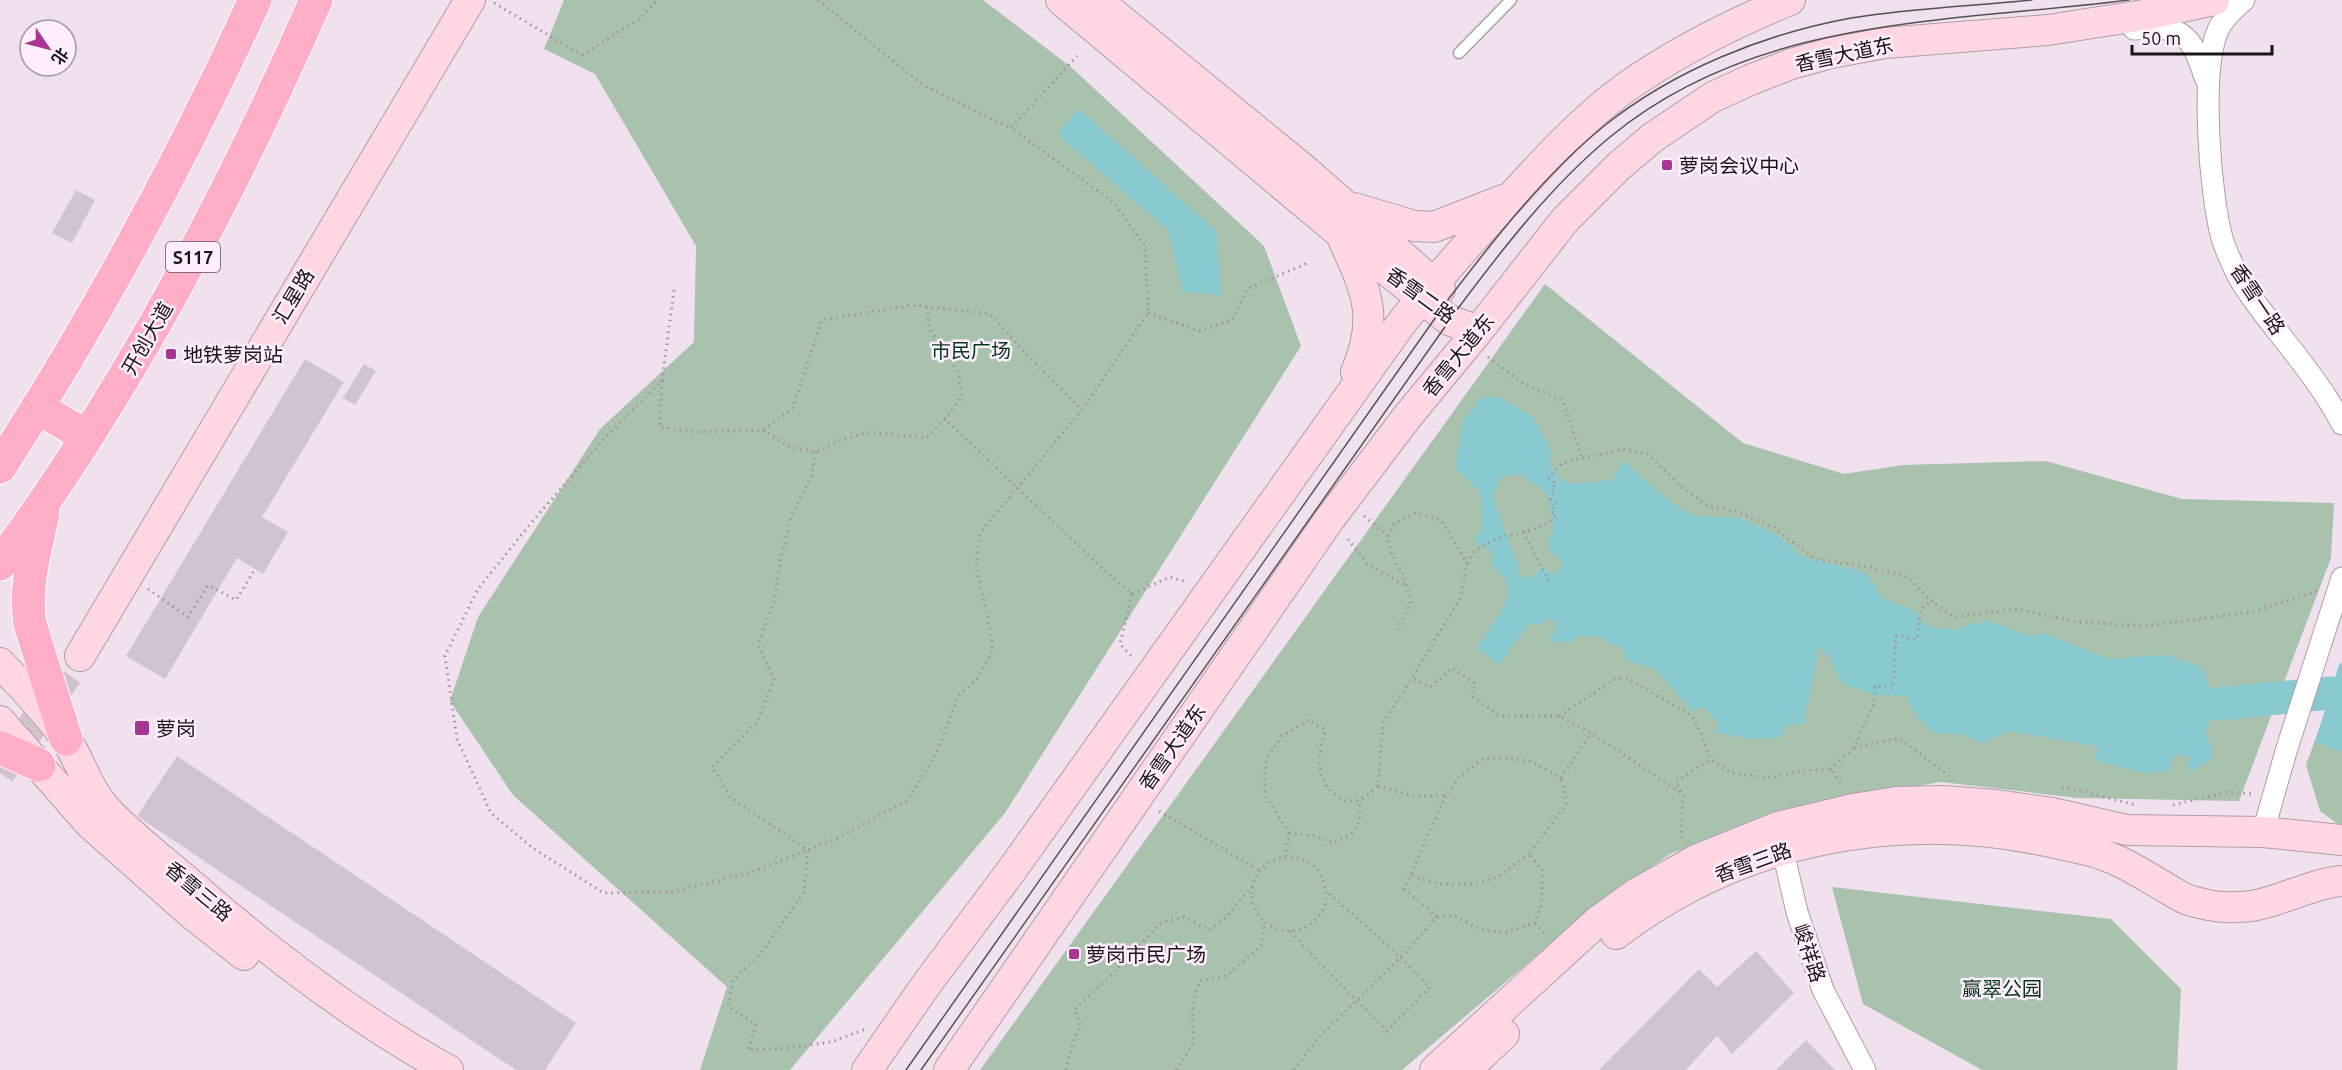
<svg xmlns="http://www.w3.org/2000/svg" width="2342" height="1070" viewBox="0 0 2342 1070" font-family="Ubuntu,'Noto Sans SC',sans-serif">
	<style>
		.green { fill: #a8c2ad }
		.water { fill: #88cacf; fill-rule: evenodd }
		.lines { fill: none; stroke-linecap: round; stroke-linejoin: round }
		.river { stroke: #88cacf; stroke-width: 33 }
		.building { fill: #d1c3d2 }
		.secondary-tunnel { stroke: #d1c2cf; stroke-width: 30; stroke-dasharray: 30 15; stroke-linecap: butt }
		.lane-casing { stroke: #ad9dab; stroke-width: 13 }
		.street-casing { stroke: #ad9dab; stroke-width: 23 }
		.secondary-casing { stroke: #ad9dab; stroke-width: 32 }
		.primary-casing { stroke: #fff; stroke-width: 35 }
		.path { stroke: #9f939e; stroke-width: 3; stroke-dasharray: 1.5 4.5; stroke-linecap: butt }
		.lane { stroke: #fff; stroke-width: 10 }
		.street { stroke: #fff; stroke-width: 21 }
		.secondary { stroke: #ffd7e3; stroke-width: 30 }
		.primary { stroke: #feafc7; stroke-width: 33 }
		.tram { stroke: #584f57; stroke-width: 1.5 }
		.poi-dot { fill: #a73591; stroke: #ffeefd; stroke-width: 2 }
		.labels { text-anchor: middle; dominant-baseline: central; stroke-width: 5; stroke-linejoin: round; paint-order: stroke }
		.shield { fill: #ffeefd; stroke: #5f555d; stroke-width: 1.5 }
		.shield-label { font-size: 18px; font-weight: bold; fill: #1a1419 }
		.street-label { font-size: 20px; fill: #1a1419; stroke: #ffeefd }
		.poi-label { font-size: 20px; fill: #1a1419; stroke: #ffeefd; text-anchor: start }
		.park-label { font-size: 20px; fill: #013716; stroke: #ffeefd }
	</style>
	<rect width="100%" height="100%" fill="#f1e1ef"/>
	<!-- green -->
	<path class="green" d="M 564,0 L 983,0 L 1071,67 L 1264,246 L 1301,346 L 1005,813 L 790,1070 L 700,1070 L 727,987 L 513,795 L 450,701 L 478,617 L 600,429 L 694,342 L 696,246 L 595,74 L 544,49 Z
		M 1545,284 L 1743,443 L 1844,474 L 1903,465 L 2046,461 L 2182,499 L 2334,503 L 2331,558 L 2239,801 L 2078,798 L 1941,782 L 1835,800 L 1746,826 L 1672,853 L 1608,895 L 1402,1070 L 980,1070 Z
		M 2342,665 L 2342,827 L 2320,811 L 2306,765 Z
		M 1832,887 L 2111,919 L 2181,989 L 2177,1070 L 1982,1070 L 1863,1004 Z"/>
	<!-- water -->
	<path class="water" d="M 1079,109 L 1216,231 L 1221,295 L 1183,292 L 1168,230 L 1057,134 Z
		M 1481,397 L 1499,397 L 1533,417 L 1553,455 L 1548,463 L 1560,479 L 1572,484 L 1613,480 L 1623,460 L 1670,502 L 1694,516 L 1740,518 L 1778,535 L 1803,557 L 1866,573 L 1884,599 L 1913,610 L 1927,626 L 1959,631 L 1963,626 L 1988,621 L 2030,636 L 2042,633 L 2109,659 L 2164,655 L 2202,667 L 2216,704 L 2205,734 L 2212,745 L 2211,759 L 2192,772 L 2187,768 L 2189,758 L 2180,754 L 2172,757 L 2170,770 L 2146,774 L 2094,760 L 2099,747 L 2010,731 L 1983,743 L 1959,734 L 1934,733 L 1918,718 L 1905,696 L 1876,695 L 1843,684 L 1827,653 L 1819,647 L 1804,722 L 1799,726 L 1788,724 L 1778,738 L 1752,739 L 1713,732 L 1718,726 L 1717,720 L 1701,706 L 1693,712 L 1655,669 L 1627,661 L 1623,649 L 1598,637 L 1579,636 L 1570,643 L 1558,641 L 1553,644 L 1549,639 L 1555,632 L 1556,622 L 1550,618 L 1540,625 L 1529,623 L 1499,665 L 1477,648 L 1507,602 L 1507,581 L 1489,561 L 1495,555 L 1489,547 L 1477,544 L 1474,536 L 1482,532 L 1480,491 L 1455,468 L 1463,420 ZM 1520,474 L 1547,494 L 1554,528 L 1547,541 L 1549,551 L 1564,563 L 1555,575 L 1543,567 L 1530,579 L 1518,575 L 1520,568 L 1508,541 L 1493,496 L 1501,477 Z
		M 2342,662 L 2342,752 L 2315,742 L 2339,665 Z"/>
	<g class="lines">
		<!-- river -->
		<path class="river" d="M 2216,704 L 2330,693"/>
	</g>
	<!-- building -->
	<path class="building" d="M 76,190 L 95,200 L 72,243 L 52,233 Z
		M 305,359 L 344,382 L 262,517 L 288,532 L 263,574 L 237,558 L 165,679 L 126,656 Z
		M 364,364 L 376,371 L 355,405 L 343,398 Z
		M 177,756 L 576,1023 L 545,1070 L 516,1070 L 140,818 L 137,816 Z
		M 1756,951 L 1794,993 L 1732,1054 L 1717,1036 L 1686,1070 L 1599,1070 L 1699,969 L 1717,987 Z
		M 1806,1040 L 1835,1070 L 1776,1070 Z"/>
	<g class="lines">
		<!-- secondary-tunnel -->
		<path class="secondary-tunnel" d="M 0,773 L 80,656"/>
		<!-- lane casing -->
		<g class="lane-casing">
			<path id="lane" d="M 1459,53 L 1511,0"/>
		</g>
		<!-- street casing -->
		<g class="street-casing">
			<path id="street" d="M 2244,0 C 2235,9 2223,18 2218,30 C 2200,71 2210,195 2222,238 C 2225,249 2231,261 2236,272 C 2246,292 2261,310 2275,328 C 2299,359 2324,389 2342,424
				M 2134,29 C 2180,24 2192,33 2205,78
				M 2263,832 L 2287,748 L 2342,578
				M 1780,838 L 1797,912 L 1823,990 L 1865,1070"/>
		</g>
		<!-- secondary casing -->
		<g class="secondary-casing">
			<path id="secondary" d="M 1061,0 L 1340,233 L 1439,312 L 1449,320 L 1478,331
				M 1097,0 L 1307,172 L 1440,289
				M 1354,208 L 1415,226 L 1434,227 L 1503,200
				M 1343,239 C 1366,290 1380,317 1356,372
				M 80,656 L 470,0
				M 0,663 C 22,687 47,711 65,738 C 81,761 87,788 106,809 C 130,835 160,858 187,881 C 268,952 354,1018 448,1070
				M 0,721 L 89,823 L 193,915 L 244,955
				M 1616,934 C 1741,838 1902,808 2055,843 C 2071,847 2088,849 2103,855 C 2125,862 2147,877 2168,889 C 2175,893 2183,899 2192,901 C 2205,905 2223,908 2237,907 C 2273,907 2306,884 2342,881
				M 867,1070 L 926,985 L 1014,867 L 1400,325 C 1436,279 1474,237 1514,194 C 1547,158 1582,120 1622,90 C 1674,53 1731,24 1790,0
				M 949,1070 L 1329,520 L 1407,417 L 1478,331 L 1565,220 L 1619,166 L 1652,138 L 1713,97 L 1750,80 L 1791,64 L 1831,53 L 1885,43 L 2048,30 L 2144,15 L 2214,0
				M 1435,1070 L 1597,922 L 1637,893 L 1696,860 L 1778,827 L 1853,809 L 1896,802 L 1943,801 L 1996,805 L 2053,813 L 2127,830 L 2263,832 L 2342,840
				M 1466,1070 L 1504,1034"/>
		</g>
		<!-- primary casing -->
		<g class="primary-casing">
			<path id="primary" d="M 37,407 L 87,437
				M 0,467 C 96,318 181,161 255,0
				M 43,514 C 35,551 24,587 30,624 L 66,739
				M 0,564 C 128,390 229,198 316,0
				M 0,748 L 39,765"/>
		</g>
		<!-- path -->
		<path class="path" d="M 818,0 L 923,85 L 1011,128
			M 494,3 L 582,55 L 641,18 L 657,0
			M 674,290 L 662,381 L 604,439 L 531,523 L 478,589 L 445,656 L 457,739 L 491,813 L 534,849 L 604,893 L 672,892 L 752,872 L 836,839 L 907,801 L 936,754 L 959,695 L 977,679 L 993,650 L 988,616 L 976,568 L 980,533 L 1082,410 L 1148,313 L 1145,246 L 1113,202 L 1011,128 L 1077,56
			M 927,307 L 929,328 L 958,372 L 962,396 L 945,419
			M 1148,313 L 1199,331 L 1232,320 L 1247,289 L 1310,262
			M 1488,357 L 1521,382 L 1563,401 L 1582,458
			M 662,381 L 660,427 L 694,432 L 763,430 L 793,408 L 822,320 L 912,305 L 990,314 L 1028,356 L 1082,410
			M 763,430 L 790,447 L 816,452 L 843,439 L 870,432 L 926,438 L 945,419 L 1106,572 L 1132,594 L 1170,577 L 1187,582
			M 816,452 L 811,477 L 791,517 L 780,561 L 774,602 L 758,645 L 774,679 L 757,722 L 712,767 L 731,798 L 808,850 L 804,892 L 760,955 L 733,980 L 728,1007 L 756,1024 L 748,1050 L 789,1048 L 831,1042 L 866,1029
			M 1364,516 L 1388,536
			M 1523,532 L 1549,582
			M 1348,539 L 1368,565 L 1406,586
			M 1467,563 C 1469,559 1472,554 1475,551 C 1498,530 1537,538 1556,515 L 1551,511 L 1556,504 L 1550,499 L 1555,493 L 1551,489 L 1556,483 L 1549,478 L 1562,463 L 1623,449 L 1648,454 L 1681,486 L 1708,506 L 1736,511 L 1774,528 L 1815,559 L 1864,566 L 1908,577 L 1931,601 L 1953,617 L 2018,609 L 2077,622 L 2144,626 L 2253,612 L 2318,591
			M 148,589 L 188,617 L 208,585 L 236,600 L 255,569
			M 1132,594 L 1120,644 L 1133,658
			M 1397,630 L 1411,602 L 1404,576 L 1392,555 L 1388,536 L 1395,523 L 1416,513 L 1441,520 L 1467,563 L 1461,597 L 1412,678 L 1430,687 L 1452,668 L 1476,684 L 1471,696 L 1500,716 L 1559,716 L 1591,733 L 1683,794 L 1681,842
			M 1559,716 L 1615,679 L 1627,678 L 1692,716 L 1702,735 L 1710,759 L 1730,772 L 1767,778 L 1804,771 L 1830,769 L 1843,786
			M 1854,748 L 1899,738 L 1949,776
			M 1830,769 L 1854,748 L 1874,704 L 1875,686 L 1893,688 L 1896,636 L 1917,639 L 1921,609 L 1931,601
			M 1378,786 L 1413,796 L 1446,795 L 1460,776 L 1483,759 L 1506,758 L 1532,762 L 1561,778 L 1591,733
			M 2062,789 L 2069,788 L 2135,805
			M 1681,792 L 1676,782 L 1710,759
			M 2173,805 L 2227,792 L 2254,794
			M 1159,811 L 1260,871
			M 1289,833 L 1315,836 L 1333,843 L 1353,833 L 1360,819 L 1360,800
			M 1285,857 L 1289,833 L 1266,797 L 1264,783 L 1267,758 L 1282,736 L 1308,720 L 1325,730 C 1322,742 1318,755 1320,768 C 1321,785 1340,806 1359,800 C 1365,798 1373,790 1378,786 L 1383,723 L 1412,678
			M1252 894a37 37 0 1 1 74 0a37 37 0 1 1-74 0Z
			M 1412,875 C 1434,887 1470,888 1494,878 C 1506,873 1518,861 1529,854
			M 1437,917 L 1404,889 L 1446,795
			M 1535,923 L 1546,935
			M 1291,931 L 1304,947 L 1387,1031 L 1430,987 L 1395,952 L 1326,891
			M 1066,1070 L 1072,1044 L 1081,1025 L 1074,1010 L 1110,976 L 1161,923 L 1184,917 L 1209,930 L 1225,918 L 1254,884
			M 1176,1070 L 1194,1042 C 1192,1020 1191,1001 1200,981 L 1226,976 L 1261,946 L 1265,922
			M 1294,1070 L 1318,1038 L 1401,957 L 1437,917 L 1455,916 L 1480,929 L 1503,933 L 1535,923 L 1541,906 L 1543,871 L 1529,854 L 1567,803 L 1561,778"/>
		<!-- lane -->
		<use href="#lane" class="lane"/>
		<!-- street -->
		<use href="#street" class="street"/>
		<!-- secondary -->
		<use href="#secondary" class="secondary"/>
		<!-- primary -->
		<use href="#primary" class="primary"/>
		<!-- tram -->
		<path class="tram" d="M 906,1070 L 1450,297 C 1496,237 1545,174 1604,126 C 1674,70 1764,34 1851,18 C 1911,8 1972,6 2032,0
			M 921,1070 L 1459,307 C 1504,247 1552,185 1610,137 C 1757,15 1950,23 2129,0"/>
	</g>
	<!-- markers -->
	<g class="poi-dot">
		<rect x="1661" y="159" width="12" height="12" rx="3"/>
		<rect x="165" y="348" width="12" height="12" rx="3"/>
		<rect x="134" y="720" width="16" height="16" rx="3"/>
		<rect x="1068" y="948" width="12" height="12" rx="3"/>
	</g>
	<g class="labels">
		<!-- shield labels -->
		<rect class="shield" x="166" y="242" width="54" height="30" rx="4.5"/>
		<g class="shield-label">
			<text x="193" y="257">S117</text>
		</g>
		<!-- street labels -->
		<g class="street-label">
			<text transform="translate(1844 54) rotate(-12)">香雪大道东</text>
			<text transform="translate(1421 295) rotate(36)">香雪二路</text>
			<text transform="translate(293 296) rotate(-59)">汇星路</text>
			<text transform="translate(2258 299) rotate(56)">香雪一路</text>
			<text transform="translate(147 338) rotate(-60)">开创大道</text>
			<text transform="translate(1458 355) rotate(-51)">香雪大道东</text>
			<text transform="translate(1172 747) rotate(-55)">香雪大道东</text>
			<text transform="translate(1753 862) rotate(-20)">香雪三路</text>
			<text transform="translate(199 891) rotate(40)">香雪三路</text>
			<text transform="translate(1810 953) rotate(72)">峻祥路</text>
		</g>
		<!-- poi labels -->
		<g class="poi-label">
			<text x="1679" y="165">萝岗会议中心</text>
			<text x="183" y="354">地铁萝岗站</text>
			<text x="156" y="728">萝岗</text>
			<text x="1086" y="954">萝岗市民广场</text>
		</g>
		<!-- park labels -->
		<g class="park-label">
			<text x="971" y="350">市民广场</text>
			<text x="2002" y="988">赢翠公园</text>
		</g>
	</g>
	<!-- north arrow -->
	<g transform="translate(48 48) rotate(125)"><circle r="28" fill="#ffeefd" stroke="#a397a2" stroke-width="1.5"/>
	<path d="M0-4.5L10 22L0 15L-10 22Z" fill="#a73591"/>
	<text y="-9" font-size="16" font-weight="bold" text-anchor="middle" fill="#1a1419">北</text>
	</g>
	<!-- scale -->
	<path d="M2132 45v9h140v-9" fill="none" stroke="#1a1419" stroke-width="3"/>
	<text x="2141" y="45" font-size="18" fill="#1a1419" stroke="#ffeefd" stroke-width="4.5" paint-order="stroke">50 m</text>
</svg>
